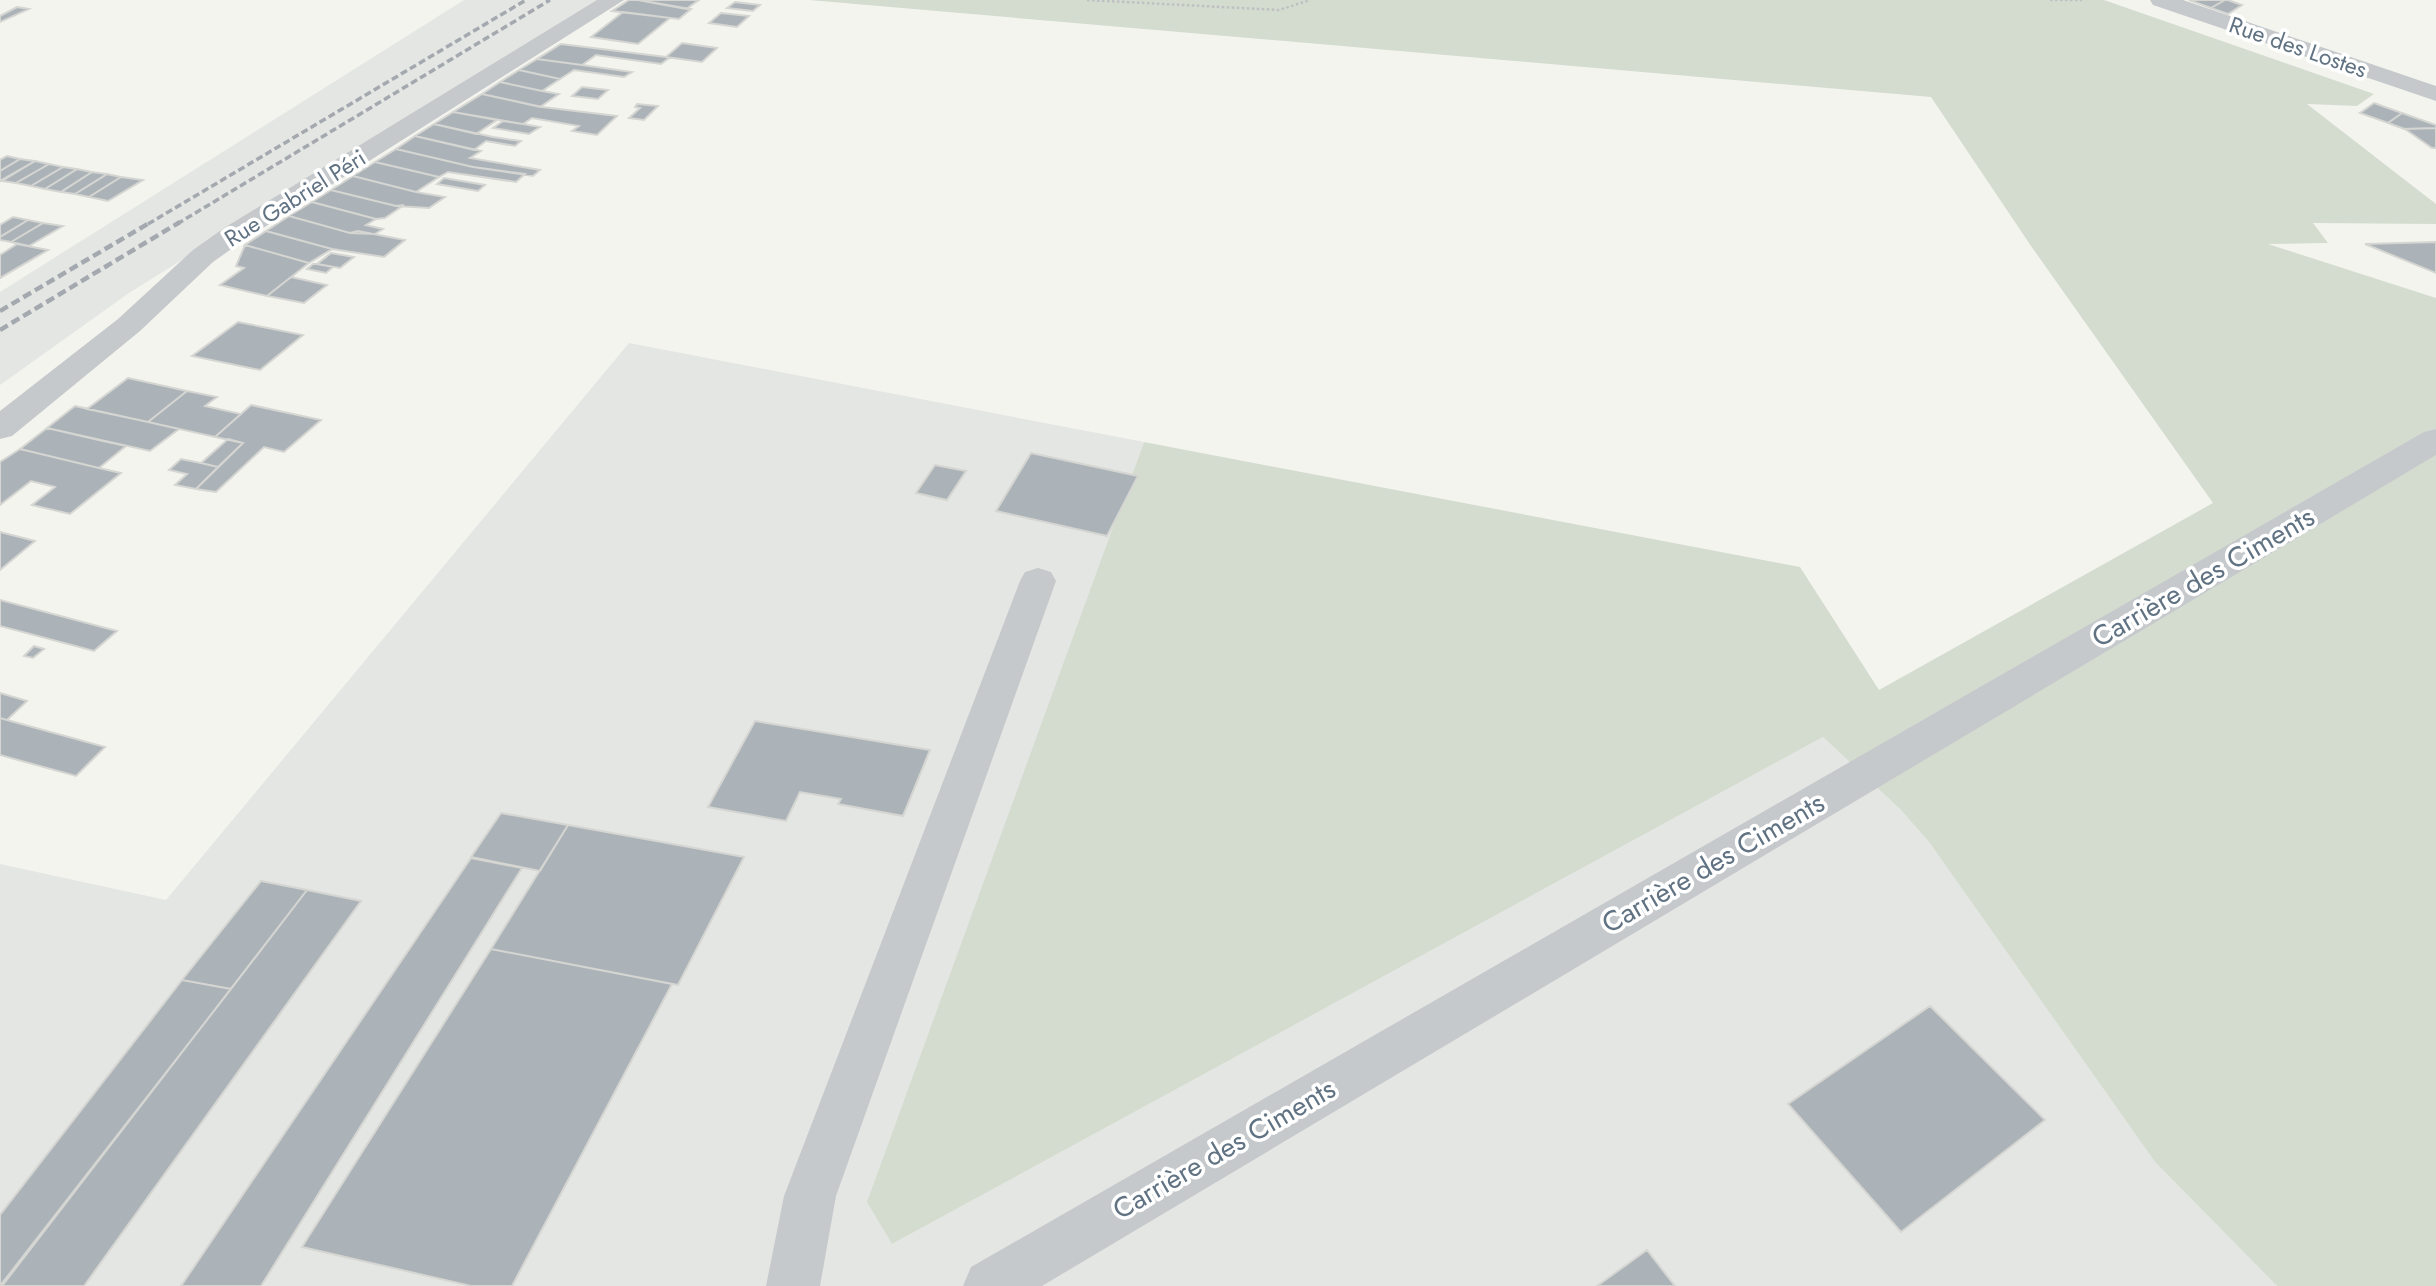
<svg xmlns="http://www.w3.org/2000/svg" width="2436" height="1286" viewBox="0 0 2436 1286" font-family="Jost,sans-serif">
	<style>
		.built { fill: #e4e6e3 }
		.green { fill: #d4dcd0 }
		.building { fill: #abb3b8; stroke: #d5d5d2; stroke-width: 2 }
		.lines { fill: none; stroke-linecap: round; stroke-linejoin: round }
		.path { stroke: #bfc0c2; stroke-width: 2.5; stroke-dasharray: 2.5 2.5; stroke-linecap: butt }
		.lane { fill: #c6c9cc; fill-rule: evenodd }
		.street { fill: #c6c9cc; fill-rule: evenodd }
		.rail-far1 { stroke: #a3a9af; stroke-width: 3.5; stroke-dasharray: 7 3.5; stroke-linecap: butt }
		.rail { stroke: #a3a9af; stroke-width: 4.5; stroke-dasharray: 9 4.5; stroke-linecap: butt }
		.labels { text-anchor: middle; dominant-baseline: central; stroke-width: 7; stroke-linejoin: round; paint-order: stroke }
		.far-street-label { font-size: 23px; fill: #617383; stroke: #fff }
		.street-label { font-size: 28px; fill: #617383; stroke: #fff }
	</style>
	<rect width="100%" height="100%" fill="#f4f4ef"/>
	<!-- built -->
	<path class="built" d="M 464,0 L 598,0 L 129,293 L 0,385 L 0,292 Z
		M 629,343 L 1144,442 L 868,1202 L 892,1244 L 1823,737 L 1900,809 L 1929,842 L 2155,1162 L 2277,1286 L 0,1286 L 0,864 L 166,900 Z"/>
	<!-- green -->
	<path class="green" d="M 809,0 L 2104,0 L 2374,94 L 2357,106 L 2307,104 L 2436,204 L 2436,224 L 2313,223 L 2328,243 L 2268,244 L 2436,298 L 2436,1286 L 2277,1286 L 2155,1162 L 1929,842 L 1900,809 L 1823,737 L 892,1244 L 867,1202 L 1144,442 L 1800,567 L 1879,690 L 2213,503 L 2031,246 L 1931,97 Z"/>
	<!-- building -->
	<path class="building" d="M 629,0 L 638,0 L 691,9 L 679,19 L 612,11 Z
		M 638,0 L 699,0 L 686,9 Z
		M 2189,0 L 2225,0 L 2211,8 Z
		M 2225,0 L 2228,0 L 2242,5 L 2228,14 L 2211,8 Z
		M 735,2 L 760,5 L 753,11 L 727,8 Z
		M 17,7 L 29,9 L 0,22 L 0,16 Z
		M 623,12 L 670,18 L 638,44 L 591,37 Z
		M 721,13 L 749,16 L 737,27 L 709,23 Z
		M 682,43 L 717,48 L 702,62 L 666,57 Z
		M 561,44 L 666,57 L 669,58 L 661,64 L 596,55 L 582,65 L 537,59 Z
		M 537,59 L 582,65 L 632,72 L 624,77 L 574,70 L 560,79 L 519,70 Z
		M 519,70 L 560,79 L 542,91 L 500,82 Z
		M 500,82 L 542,91 L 559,94 L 540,107 L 482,94 Z
		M 582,87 L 608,90 L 598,99 L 572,96 Z
		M 482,94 L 542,107 L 617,116 L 597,135 L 572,131 L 579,126 L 532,118 L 523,124 L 453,112 Z
		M 2374,103 L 2402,113 L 2388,123 L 2360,113 Z
		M 637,104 L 658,106 L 644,120 L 629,118 L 640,108 L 635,107 Z
		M 453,112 L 497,120 L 476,134 L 434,124 Z
		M 2402,113 L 2436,125 L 2436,128 L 2405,129 L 2407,130 L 2388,123 Z
		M 503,121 L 523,124 L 540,127 L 529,134 L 493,128 Z
		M 434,124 L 493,137 L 521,141 L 515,146 L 486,141 L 474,150 L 415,136 Z
		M 2436,128 L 2436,148 L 2432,148 L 2405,129 Z
		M 415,136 L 481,151 L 470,158 L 540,170 L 533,176 L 473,167 L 396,149 Z
		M 396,149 L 473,167 L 525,174 L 516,182 L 448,172 L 439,177 L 375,162 Z
		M 7,156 L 20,159 L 0,171 L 0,160 Z
		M 20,159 L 35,161 L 0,181 L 0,171 Z
		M 35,161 L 49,164 L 16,183 L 2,181 Z
		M 375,162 L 439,177 L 416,192 L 353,176 Z
		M 49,164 L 63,167 L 31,186 L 16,183 Z
		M 63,167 L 77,169 L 45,189 L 31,186 Z
		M 77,169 L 92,172 L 61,192 L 45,189 Z
		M 92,172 L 107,174 L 75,194 L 61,192 Z
		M 107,174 L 121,177 L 89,197 L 75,194 Z
		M 353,176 L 416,192 L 445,197 L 429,208 L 396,206 L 331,190 Z
		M 121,177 L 143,180 L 108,201 L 89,197 Z
		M 444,178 L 485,185 L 478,191 L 437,184 Z
		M 331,190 L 396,206 L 404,205 L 385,218 L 376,219 L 312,202 Z
		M 312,202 L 376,219 L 366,225 L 383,229 L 375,234 L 350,233 L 289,216 Z
		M 289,216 L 350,233 L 358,231 L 405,240 L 384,257 L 332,249 L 266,231 Z
		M 13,217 L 28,220 L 0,237 L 0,225 Z
		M 28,220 L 43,223 L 11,242 L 0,240 L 0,237 Z
		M 43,223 L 63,226 L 29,246 L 11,242 Z
		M 266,231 L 332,249 L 309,263 L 245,245 Z
		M 2436,242 L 2436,273 L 2365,244 Z
		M 17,244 L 48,250 L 0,278 L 0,255 Z
		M 245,245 L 309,263 L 267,296 L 220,285 L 244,268 L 236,266 Z
		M 331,253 L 354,257 L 340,268 L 317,264 Z
		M 313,264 L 317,264 L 333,267 L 326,273 L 307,269 Z
		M 291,277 L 327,285 L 304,303 L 267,296 Z
		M 238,322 L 303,335 L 260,370 L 192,356 Z
		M 128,378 L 187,391 L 148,422 L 87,409 Z
		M 187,391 L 217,397 L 205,406 L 241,414 L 215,437 L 148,422 Z
		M 251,405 L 321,420 L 284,452 L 264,447 L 216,492 L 196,489 L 243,443 L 215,437 Z
		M 75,406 L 148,422 L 179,429 L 150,451 L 47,428 Z
		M 47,428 L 103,441 L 126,446 L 99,468 L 20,449 Z
		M 228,439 L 243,443 L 218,467 L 201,463 Z
		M 20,449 L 99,468 L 121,473 L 70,514 L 32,505 L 55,487 L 31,481 L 0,505 L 0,462 Z
		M 1031,453 L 1138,476 L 1107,536 L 996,511 Z
		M 181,459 L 201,463 L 218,467 L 196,489 L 175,485 L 187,474 L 169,470 Z
		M 935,465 L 966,471 L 947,500 L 916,493 Z
		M 0,532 L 35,541 L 0,570 Z
		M 0,600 L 117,631 L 94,651 L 0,626 Z
		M 34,646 L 44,649 L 33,658 L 24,656 Z
		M 0,693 L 27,701 L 7,720 L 0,718 Z
		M 0,718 L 7,720 L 105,747 L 76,776 L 0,755 Z
		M 755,721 L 930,750 L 903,816 L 838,804 L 841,799 L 800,792 L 786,821 L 708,807 Z
		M 501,813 L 568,825 L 540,871 L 471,857 Z
		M 568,825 L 744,857 L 678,985 L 491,949 Z
		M 471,858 L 522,868 L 261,1286 L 181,1286 Z
		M 261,881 L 307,890 L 231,989 L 182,980 Z
		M 307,890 L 361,901 L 84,1286 L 2,1286 Z
		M 491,949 L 672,984 L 512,1286 L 471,1286 L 302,1247 Z
		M 182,980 L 231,989 L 0,1286 L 0,1215 Z
		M 1930,1006 L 2045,1120 L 1901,1232 L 1788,1104 Z
		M 1647,1250 L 1675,1286 L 1597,1286 Z"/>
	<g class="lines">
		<!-- path -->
		<path class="path" d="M 1087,0 L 1279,10 L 1310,0
			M 2050,0 L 2082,0"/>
		<!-- lane -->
		<path class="lane" d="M 1038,568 L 1051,572 L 1056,581 L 836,1196 L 820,1286 L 766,1286 L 784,1196 L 1020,581 L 1025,572 Z"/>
		<!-- street -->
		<path class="street" d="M 597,0 L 624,0 L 244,240 L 213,262 L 140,331 L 12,436 L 0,439 L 0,411 L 118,319 L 193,250 L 224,228 Z
			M 2150,0 L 2183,0 L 2436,86 L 2436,101 L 2153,5 Z
			M 2436,429 L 2436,455 L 1042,1286 L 963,1286 L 971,1267 L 2424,432 Z"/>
		<!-- rail-far1 -->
		<path class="rail-far1" d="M 148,224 L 526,0
			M 177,224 L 550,0"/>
		<!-- rail -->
		<path class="rail" d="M 0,311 L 151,222
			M 0,330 L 180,222"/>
	</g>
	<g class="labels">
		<!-- far-street labels -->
		<g class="far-street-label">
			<text transform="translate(2298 47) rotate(19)">Rue des Lostes</text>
			<text transform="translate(295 198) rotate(-32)">Rue Gabriel Péri</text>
		</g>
		<!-- street labels -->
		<g class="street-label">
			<text transform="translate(2203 577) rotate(-30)">Carrière des Ciments</text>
			<text transform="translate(1713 863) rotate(-30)">Carrière des Ciments</text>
			<text transform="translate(1224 1149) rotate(-30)">Carrière des Ciments</text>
		</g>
	</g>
</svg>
